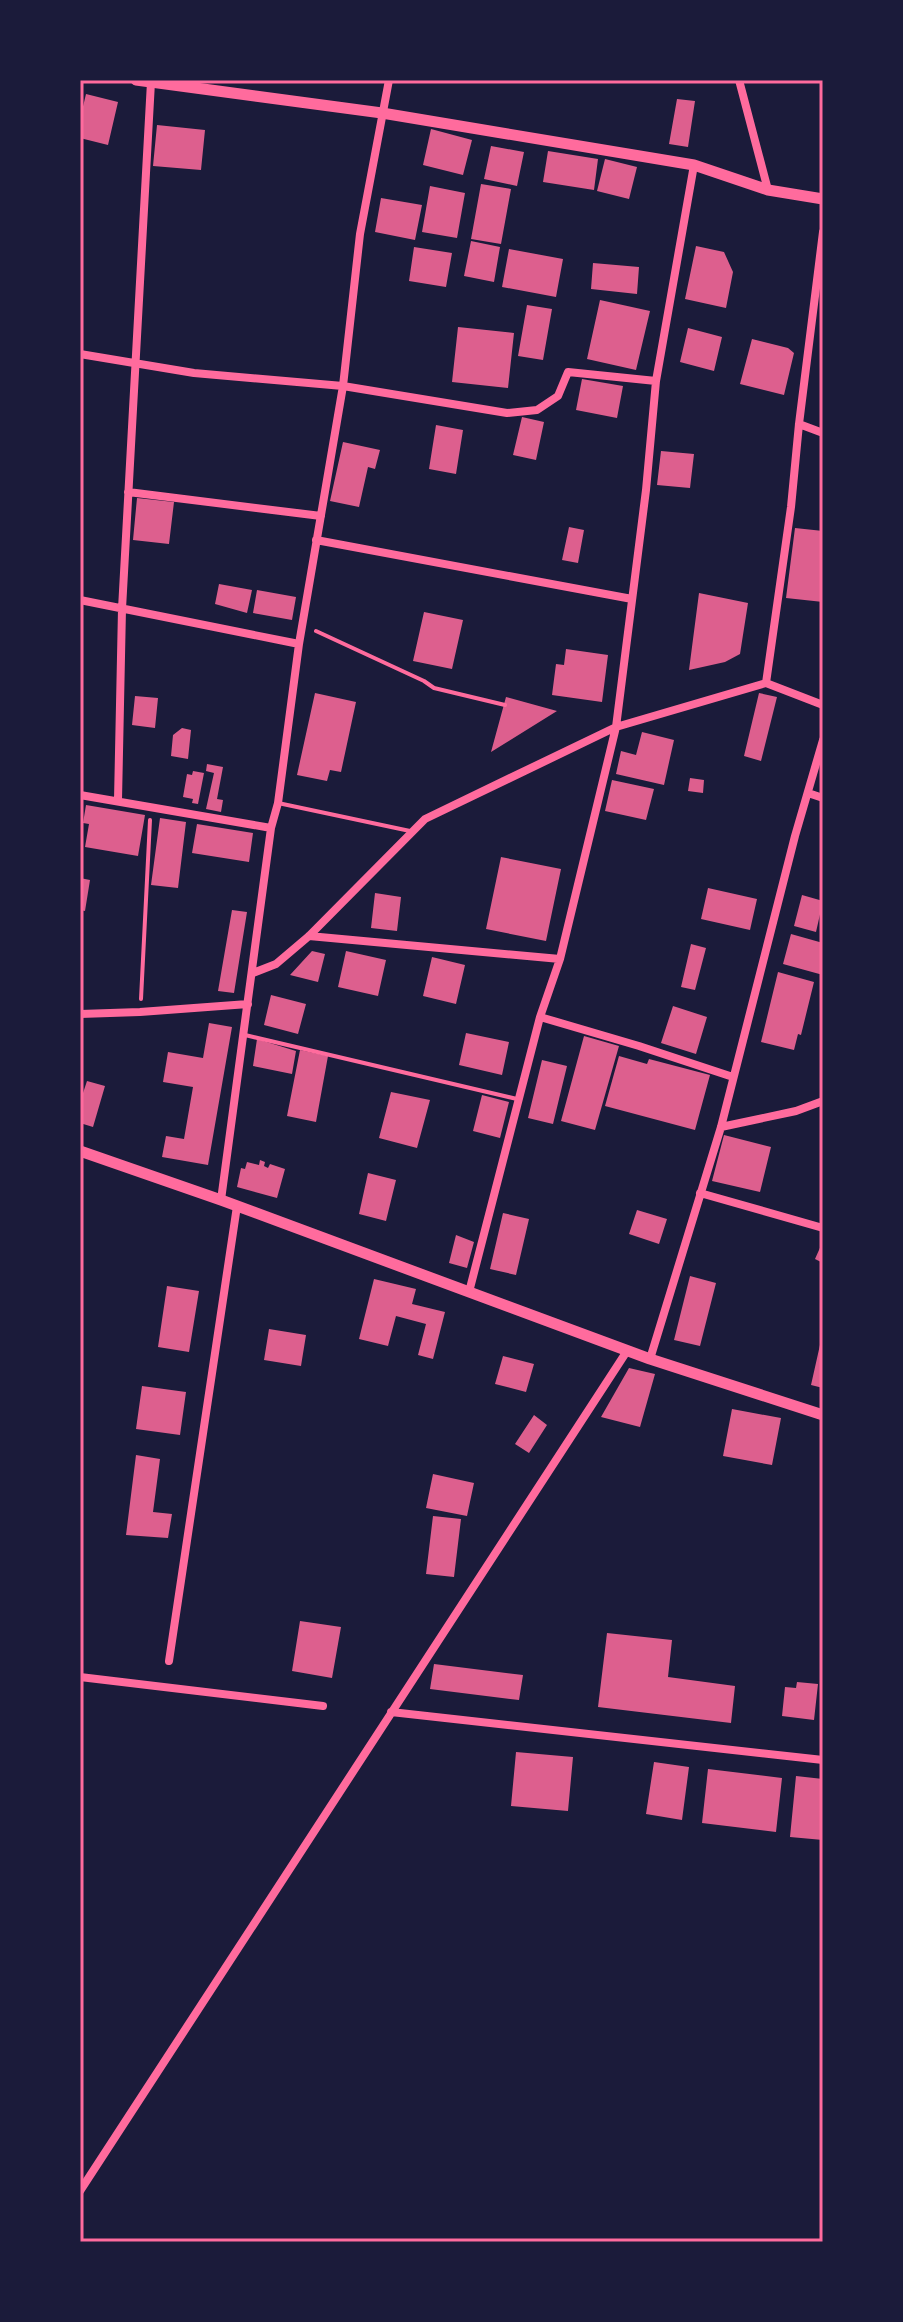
<svg xmlns="http://www.w3.org/2000/svg" width="903" height="2322" viewBox="0 0 903 2322" font-family="Karla,sans-serif">
	<style>
		.building { fill: #dd5f8e }
		.lines { fill: none; stroke-linecap: round; stroke-linejoin: round }
		.path { stroke: #ff6b9d; stroke-width: 4 }
		.service { stroke: #ff6b9d; stroke-width: 4 }
		.minor { stroke: #ff6b9d; stroke-width: 8 }
		.tertiary { stroke: #ff6b9d; stroke-width: 11 }
		.neatline { fill: none; stroke: #ff6b9d; stroke-width: 3 }
	</style>
	<rect width="100%" height="100%" fill="#1b1b3a"/>
	<!-- building -->
	<path class="building" d="M 86,94 L 118,102 L 108,145 L 80,138 L 80,119 Z
		M 677,99 L 695,101 L 688,147 L 669,144 Z
		M 157,125 L 205,130 L 201,170 L 153,166 Z
		M 431,129 L 472,140 L 463,175 L 423,165 Z
		M 491,146 L 524,152 L 517,186 L 484,179 Z
		M 548,151 L 598,159 L 594,190 L 543,182 Z
		M 605,159 L 637,167 L 629,199 L 597,191 Z
		M 481,184 L 511,189 L 501,244 L 471,239 Z
		M 430,186 L 465,193 L 457,238 L 422,232 Z
		M 381,198 L 422,205 L 415,240 L 375,232 Z
		M 471,241 L 500,247 L 494,282 L 464,276 Z
		M 696,246 L 724,252 L 733,272 L 726,308 L 685,299 Z
		M 414,247 L 452,253 L 446,287 L 409,281 Z
		M 509,249 L 563,259 L 556,297 L 502,287 Z
		M 593,263 L 639,267 L 637,294 L 591,289 Z
		M 600,300 L 650,311 L 636,370 L 587,359 Z
		M 527,305 L 552,309 L 543,360 L 518,356 Z
		M 458,327 L 514,333 L 508,388 L 452,382 Z
		M 688,328 L 722,337 L 714,371 L 680,362 Z
		M 752,339 L 788,348 L 794,353 L 784,395 L 740,384 Z
		M 582,379 L 623,386 L 617,418 L 576,410 Z
		M 522,417 L 544,422 L 536,460 L 513,455 Z
		M 436,425 L 463,430 L 456,474 L 429,469 Z
		M 343,442 L 380,450 L 375,469 L 368,467 L 359,507 L 330,501 Z
		M 661,451 L 694,454 L 690,488 L 657,485 Z
		M 137,498 L 174,502 L 169,544 L 133,540 Z
		M 569,527 L 584,530 L 578,563 L 562,560 Z
		M 795,528 L 823,531 L 823,602 L 786,598 Z
		M 219,584 L 252,590 L 247,613 L 215,604 Z
		M 257,590 L 296,597 L 292,620 L 253,613 Z
		M 699,593 L 748,603 L 740,654 L 725,662 L 689,670 Z
		M 424,612 L 463,620 L 452,669 L 413,661 Z
		M 566,649 L 608,655 L 602,702 L 552,695 L 556,664 L 564,665 Z
		M 315,693 L 356,702 L 341,772 L 330,770 L 327,781 L 297,775 Z
		M 759,693 L 777,697 L 761,761 L 744,756 Z
		M 135,696 L 158,698 L 155,728 L 132,725 Z
		M 506,697 L 557,711 L 491,752 Z
		M 182,728 L 191,730 L 188,759 L 171,756 L 173,735 Z
		M 642,732 L 674,740 L 664,785 L 616,774 L 621,751 L 636,755 Z
		M 207,764 L 223,767 L 217,799 L 223,800 L 221,812 L 206,809 L 214,773 L 206,771 Z
		M 193,771 L 204,773 L 198,804 L 192,803 L 193,799 L 183,797 L 187,774 L 192,775 Z
		M 690,778 L 704,780 L 703,793 L 688,791 Z
		M 612,780 L 654,789 L 646,820 L 605,811 Z
		M 86,805 L 145,815 L 138,856 L 85,847 L 89,824 L 83,823 Z
		M 160,818 L 186,822 L 178,888 L 151,885 Z
		M 197,824 L 253,833 L 249,862 L 192,853 Z
		M 501,857 L 561,869 L 546,941 L 486,929 Z
		M 80,878 L 90,880 L 85,911 L 80,910 Z
		M 708,888 L 757,899 L 750,930 L 701,919 Z
		M 375,893 L 401,897 L 397,931 L 371,928 Z
		M 802,895 L 823,901 L 816,932 L 794,926 Z
		M 232,910 L 247,912 L 234,993 L 218,991 Z
		M 791,934 L 823,943 L 823,975 L 783,964 Z
		M 691,944 L 706,948 L 695,990 L 681,987 Z
		M 312,951 L 325,954 L 318,982 L 290,975 Z
		M 346,951 L 386,960 L 378,996 L 338,987 Z
		M 432,957 L 465,965 L 456,1004 L 423,996 Z
		M 778,972 L 814,982 L 801,1035 L 798,1034 L 794,1050 L 761,1042 Z
		M 271,995 L 306,1004 L 298,1034 L 264,1025 Z
		M 673,1006 L 707,1017 L 696,1054 L 661,1043 Z
		M 209,1023 L 232,1027 L 208,1165 L 162,1157 L 166,1136 L 184,1139 L 193,1087 L 163,1082 L 168,1052 L 203,1058 Z
		M 466,1033 L 509,1042 L 502,1075 L 459,1065 Z
		M 584,1036 L 619,1046 L 595,1130 L 561,1121 Z
		M 257,1039 L 296,1051 L 292,1074 L 253,1066 Z
		M 300,1050 L 328,1056 L 316,1122 L 287,1116 Z
		M 619,1056 L 647,1064 L 649,1059 L 710,1075 L 695,1130 L 605,1106 Z
		M 542,1060 L 567,1066 L 553,1124 L 528,1118 Z
		M 87,1081 L 105,1086 L 93,1127 L 80,1123 L 80,1102 Z
		M 391,1092 L 430,1100 L 417,1148 L 379,1138 Z
		M 482,1095 L 509,1102 L 500,1138 L 473,1131 Z
		M 724,1135 L 771,1147 L 760,1192 L 712,1181 Z
		M 260,1160 L 265,1162 L 264,1166 L 268,1168 L 270,1164 L 285,1169 L 277,1198 L 237,1187 L 241,1168 L 245,1169 L 247,1162 L 259,1165 Z
		M 368,1173 L 396,1180 L 386,1221 L 359,1214 Z
		M 637,1210 L 667,1219 L 659,1244 L 629,1234 Z
		M 503,1213 L 529,1219 L 516,1275 L 490,1269 Z
		M 456,1235 L 474,1242 L 467,1268 L 449,1263 Z
		M 823,1241 L 823,1263 L 815,1259 Z
		M 690,1276 L 716,1283 L 700,1346 L 674,1340 Z
		M 374,1279 L 416,1289 L 412,1304 L 445,1312 L 433,1359 L 418,1355 L 426,1324 L 396,1316 L 388,1346 L 359,1339 Z
		M 167,1286 L 199,1291 L 189,1352 L 158,1347 Z
		M 269,1329 L 306,1335 L 301,1366 L 264,1360 Z
		M 822,1336 L 823,1336 L 823,1388 L 811,1385 Z
		M 503,1356 L 534,1364 L 526,1392 L 495,1384 Z
		M 629,1368 L 655,1374 L 640,1427 L 601,1417 Z
		M 142,1386 L 186,1392 L 180,1435 L 136,1429 Z
		M 732,1409 L 781,1418 L 772,1465 L 723,1456 Z
		M 534,1415 L 547,1425 L 529,1453 L 515,1444 Z
		M 136,1455 L 160,1459 L 153,1512 L 172,1514 L 168,1538 L 126,1535 Z
		M 433,1474 L 474,1483 L 467,1516 L 426,1508 Z
		M 433,1516 L 461,1519 L 454,1577 L 426,1574 Z
		M 300,1621 L 341,1627 L 332,1678 L 292,1671 Z
		M 607,1633 L 672,1640 L 668,1677 L 735,1686 L 731,1723 L 598,1707 Z
		M 434,1664 L 523,1675 L 519,1700 L 430,1689 Z
		M 797,1682 L 818,1684 L 814,1720 L 782,1716 L 785,1687 L 796,1688 Z
		M 516,1752 L 573,1757 L 568,1811 L 511,1806 Z
		M 654,1762 L 689,1767 L 682,1820 L 646,1814 Z
		M 708,1769 L 782,1778 L 776,1832 L 702,1823 Z
		M 796,1776 L 823,1779 L 823,1840 L 790,1837 Z"/>
	<g class="lines">
		<!-- path -->
		<path class="path" d="M 316,631 L 424,681 L 434,688 L 505,705
			M 141,999 L 150,820"/>
		<!-- service -->
		<path class="service" d="M 278,803 L 410,831
			M 245,1035 L 517,1099"/>
		<!-- minor -->
		<path class="minor" d="M 739,80 L 768,190
			M 80,354 L 194,373 L 343,386 L 507,413 L 537,410 L 558,396 L 568,372 L 656,381
			M 799,424 L 823,433
			M 128,492 L 321,516
			M 316,540 L 632,599
			M 80,600 L 299,644
			M 766,683 L 791,507 L 799,424 L 823,232
			M 808,793 L 823,798
			M 80,795 L 271,828
			M 118,800 L 122,609 L 151,82
			M 309,936 L 560,959
			M 253,973 L 276,964 L 309,936 L 425,819 L 616,727 L 766,683 L 823,705
			M 80,1014 L 140,1012 L 248,1004
			M 540,1017 L 639,1046 L 733,1077
			M 721,1127 L 796,1111 L 823,1101
			M 700,1193 L 823,1228
			M 221,1200 L 271,828 L 278,803 L 299,644 L 343,386 L 360,234 L 389,80
			M 469,1292 L 540,1017 L 560,959 L 616,727 L 646,490 L 656,381 L 694,165
			M 650,1359 L 721,1127 L 795,836 L 823,740
			M 169,1661 L 237,1206
			M 80,1677 L 323,1706
			M 391,1712 L 823,1760
			M 80,2191 L 627,1351"/>
		<!-- tertiary -->
		<path class="tertiary" d="M 136,80 L 382,113 L 694,165 L 768,190 L 823,199
			M 80,1151 L 221,1200 L 650,1359 L 823,1415"/>
	</g>
	<!-- border -->
	<rect width="903" height="2322" fill="none" stroke="#1b1b3a" stroke-width="164"/>
	<rect x="82" y="82" width="739" height="2158" class="neatline"/>
</svg>
